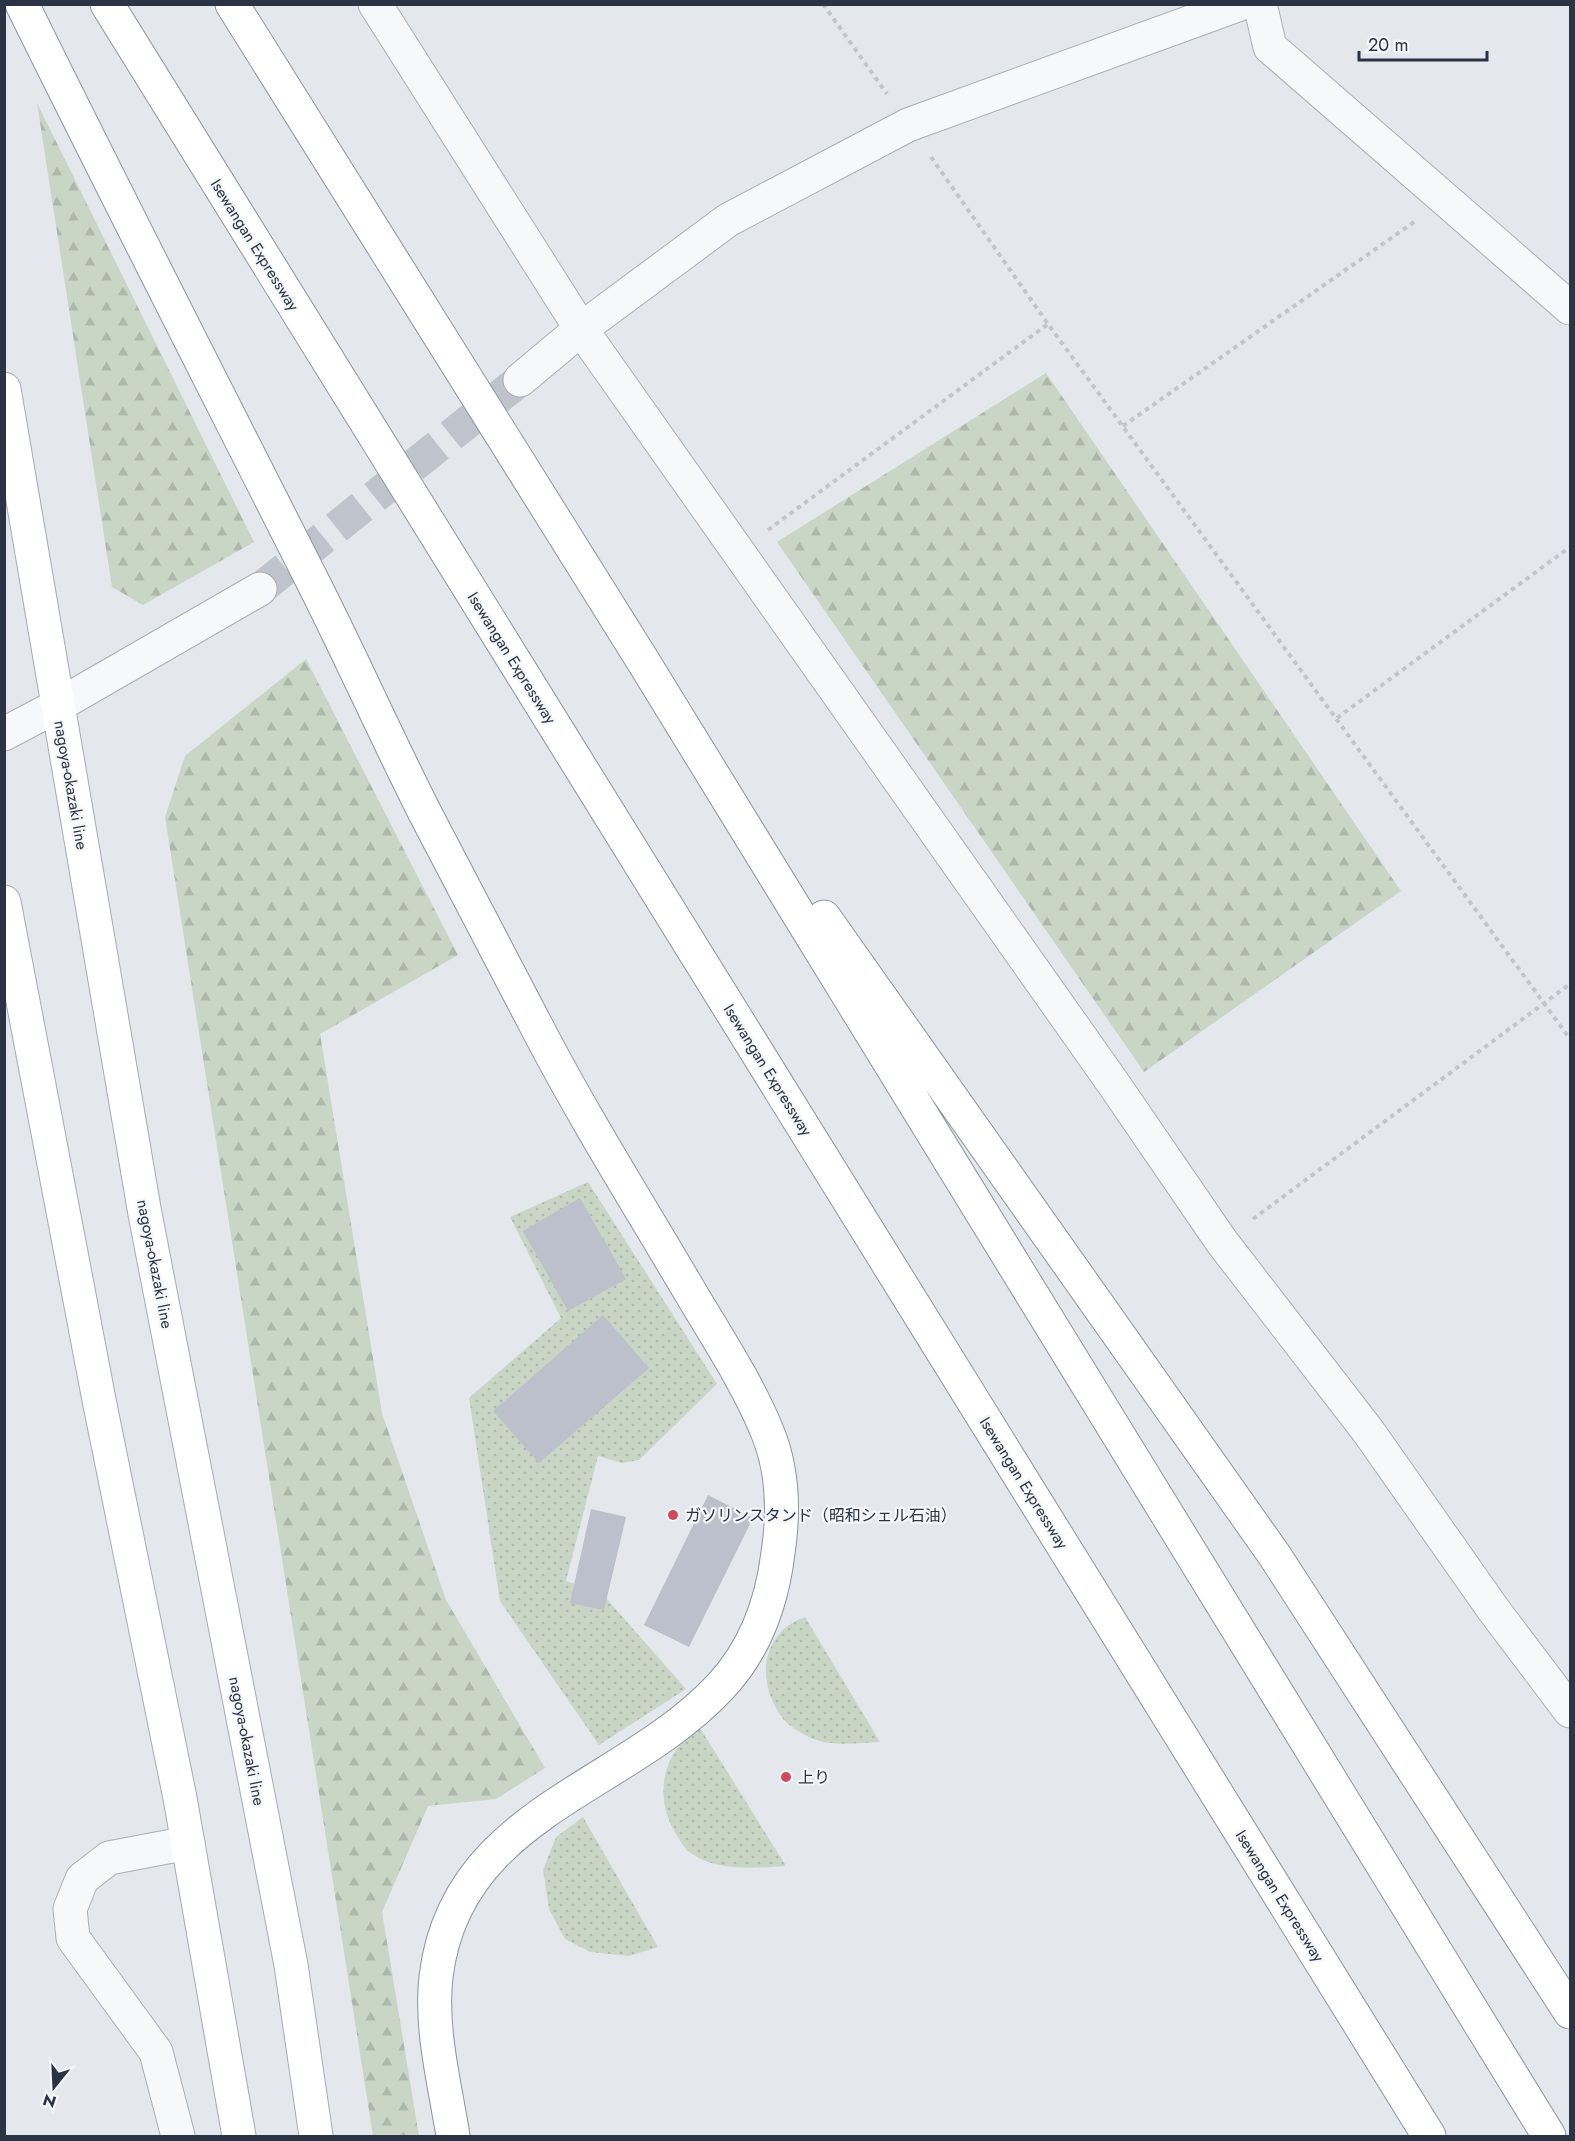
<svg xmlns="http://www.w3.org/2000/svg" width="1575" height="2141" viewBox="0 0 1575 2141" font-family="Jost,'Noto Sans JP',sans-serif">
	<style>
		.grass { fill: url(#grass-dots) }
		.forest { fill: url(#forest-firs) }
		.building { fill: #bbc0ca }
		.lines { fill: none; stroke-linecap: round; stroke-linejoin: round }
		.tertiary-tunnel { stroke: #bfc3cb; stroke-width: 33; stroke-dasharray: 33 16; stroke-linecap: butt }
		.minor-casing { stroke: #a9aeb7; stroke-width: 35 }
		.tertiary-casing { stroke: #a9aeb7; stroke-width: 35 }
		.primary-casing { stroke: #a3abb8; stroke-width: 35 }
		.motorway-casing { stroke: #8b94a3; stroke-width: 35 }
		.path { stroke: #c2c5cb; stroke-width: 4; stroke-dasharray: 4.5 4.5; stroke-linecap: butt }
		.minor { stroke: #f7f8fa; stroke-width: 33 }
		.tertiary { stroke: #f7f8fa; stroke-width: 33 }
		.primary { stroke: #fff; stroke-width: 33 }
		.motorway { stroke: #fff; stroke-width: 33 }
		.poi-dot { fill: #d1495b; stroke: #f4f6f9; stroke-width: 2 }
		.labels { text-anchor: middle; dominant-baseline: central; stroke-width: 4.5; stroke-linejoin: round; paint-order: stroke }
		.street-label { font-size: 16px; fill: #2b3445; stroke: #f4f6f9 }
		.poi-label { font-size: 16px; fill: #2b3445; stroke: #f4f6f9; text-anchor: start }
	</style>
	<defs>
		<pattern id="grass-dots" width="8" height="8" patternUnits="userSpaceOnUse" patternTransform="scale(1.5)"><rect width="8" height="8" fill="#c9d6c5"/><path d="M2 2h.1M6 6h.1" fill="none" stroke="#adb8ab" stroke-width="1.8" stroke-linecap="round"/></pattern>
		<pattern id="forest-firs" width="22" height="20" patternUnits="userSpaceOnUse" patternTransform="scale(1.5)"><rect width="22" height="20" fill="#c9d6c5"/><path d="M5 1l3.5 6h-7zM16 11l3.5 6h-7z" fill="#adb8ab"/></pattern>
	</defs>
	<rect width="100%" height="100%" fill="#e4e7ec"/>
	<!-- grass -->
	<path class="grass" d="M 588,1182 L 717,1384 L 639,1460 L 622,1463 L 598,1456 L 566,1581 L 595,1590 L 605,1597 L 686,1689 L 599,1745 L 500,1601 L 469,1398 L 561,1318 L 510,1217 Z
		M 805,1617 L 880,1742 C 859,1743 830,1747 811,1738 C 803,1734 789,1726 784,1720 C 756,1685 759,1633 805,1617 Z
		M 700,1728 L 786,1866 C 756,1868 714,1872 688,1851 C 683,1847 679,1838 675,1832 C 659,1806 659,1771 679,1746 C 684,1739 693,1734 700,1728 Z
		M 583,1817 L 658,1947 L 629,1956 L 590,1952 L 565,1939 L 549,1909 L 543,1870 L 556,1837 Z"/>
	<!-- forest -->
	<path class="forest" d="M 37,103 L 254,542 L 143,605 L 112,587 Z
		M 1046,373 L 1401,891 L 1144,1072 L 777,542 Z
		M 306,659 L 458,955 L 320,1034 L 382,1413 L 446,1600 L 545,1768 L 496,1799 L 428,1806 L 382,1912 L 419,2136 L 373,2136 L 165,817 L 185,756 Z"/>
	<!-- building -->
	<path class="building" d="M 580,1198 L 626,1279 L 568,1311 L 523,1231 Z
		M 603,1315 L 649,1368 L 539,1463 L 493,1411 Z
		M 708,1495 L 753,1518 L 689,1647 L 644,1625 Z
		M 591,1509 L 626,1517 L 604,1610 L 570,1603 Z"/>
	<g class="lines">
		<!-- tertiary-tunnel -->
		<path class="tertiary-tunnel" d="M 260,589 L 520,380"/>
		<!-- minor casing -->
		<g class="minor-casing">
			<path id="minor" d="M 375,4 L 581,329
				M 1260,4 L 1270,47 L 1570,308
				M 4,734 L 57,706
				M 178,2136 L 156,2052 L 73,1938 L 70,1909 L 82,1879 L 109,1858 L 188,1843"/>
		</g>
		<!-- tertiary casing -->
		<g class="tertiary-casing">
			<path id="tertiary" d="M 581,329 L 1113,1083 L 1222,1242 L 1368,1431 L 1493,1609 L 1570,1711
				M 520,380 L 581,329 L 728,220 L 908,125 L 1240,4
				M 57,706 L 260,589"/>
		</g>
		<!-- primary casing -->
		<g class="primary-casing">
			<path id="primary" d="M 4,389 L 145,1214 L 291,1965 L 316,2136
				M 4,902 L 100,1405 L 180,1798 L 239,2136"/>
		</g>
		<!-- motorway casing -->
		<g class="motorway-casing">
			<path id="motorway" d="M 22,4 C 117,197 215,388 312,580 C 351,657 386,736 425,813 C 463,887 502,960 540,1033 C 586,1121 639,1205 689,1290 C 715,1334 748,1384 767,1431 C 783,1469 784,1513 778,1553 C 772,1602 755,1650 720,1687 C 624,1790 455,1813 436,1977 C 430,2029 445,2085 453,2136
				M 107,4 L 1429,2136
				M 232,4 L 643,661 L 1549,2136
				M 824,917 L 1275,1556 L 1570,2012"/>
		</g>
		<!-- path -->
		<path class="path" d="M 823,4 L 887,94
			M 931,157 L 1048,324 L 1570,1039
			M 1123,426 L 1414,222
			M 768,530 L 1048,324
			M 1337,718 L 1570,547
			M 1253,1219 L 1570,984"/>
		<!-- minor -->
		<use href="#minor" class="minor"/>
		<!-- tertiary -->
		<use href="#tertiary" class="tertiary"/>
		<!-- primary -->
		<use href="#primary" class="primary"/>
		<!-- motorway -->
		<use href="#motorway" class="motorway"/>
	</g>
	<!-- markers -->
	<g class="poi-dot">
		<circle cx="673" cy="1515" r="6"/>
		<circle cx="786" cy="1777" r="6"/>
	</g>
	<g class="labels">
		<!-- street labels -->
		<g class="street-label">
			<text transform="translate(255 245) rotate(58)">Isewangan Expressway</text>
			<text transform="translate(512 658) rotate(58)">Isewangan Expressway</text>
			<text transform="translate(71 785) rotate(80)">nagoya-okazaki line</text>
			<text transform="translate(768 1070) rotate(58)">Isewangan Expressway</text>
			<text transform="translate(155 1264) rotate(79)">nagoya-okazaki line</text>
			<text transform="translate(1024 1483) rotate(58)">Isewangan Expressway</text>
			<text transform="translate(247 1741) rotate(79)">nagoya-okazaki line</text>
			<text transform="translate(1280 1896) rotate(58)">Isewangan Expressway</text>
		</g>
		<!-- poi labels -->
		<g class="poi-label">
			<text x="685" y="1515">ガソリンスタンド（昭和シェル石油）</text>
			<text x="798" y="1777">上り</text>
		</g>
	</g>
	<!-- border -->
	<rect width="1575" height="2141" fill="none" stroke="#2b3445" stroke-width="12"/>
	<!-- north arrow -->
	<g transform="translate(54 2087) rotate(198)" stroke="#f4f6f9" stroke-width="4.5" paint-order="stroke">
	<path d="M0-4.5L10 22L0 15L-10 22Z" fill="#2b3445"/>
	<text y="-9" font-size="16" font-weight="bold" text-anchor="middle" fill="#2b3445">N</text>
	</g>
	<!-- scale -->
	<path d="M1359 51v9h128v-9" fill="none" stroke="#2b3445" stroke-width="3"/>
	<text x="1368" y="51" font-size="18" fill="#2b3445" stroke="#f4f6f9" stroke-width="4.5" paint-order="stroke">20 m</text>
</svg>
